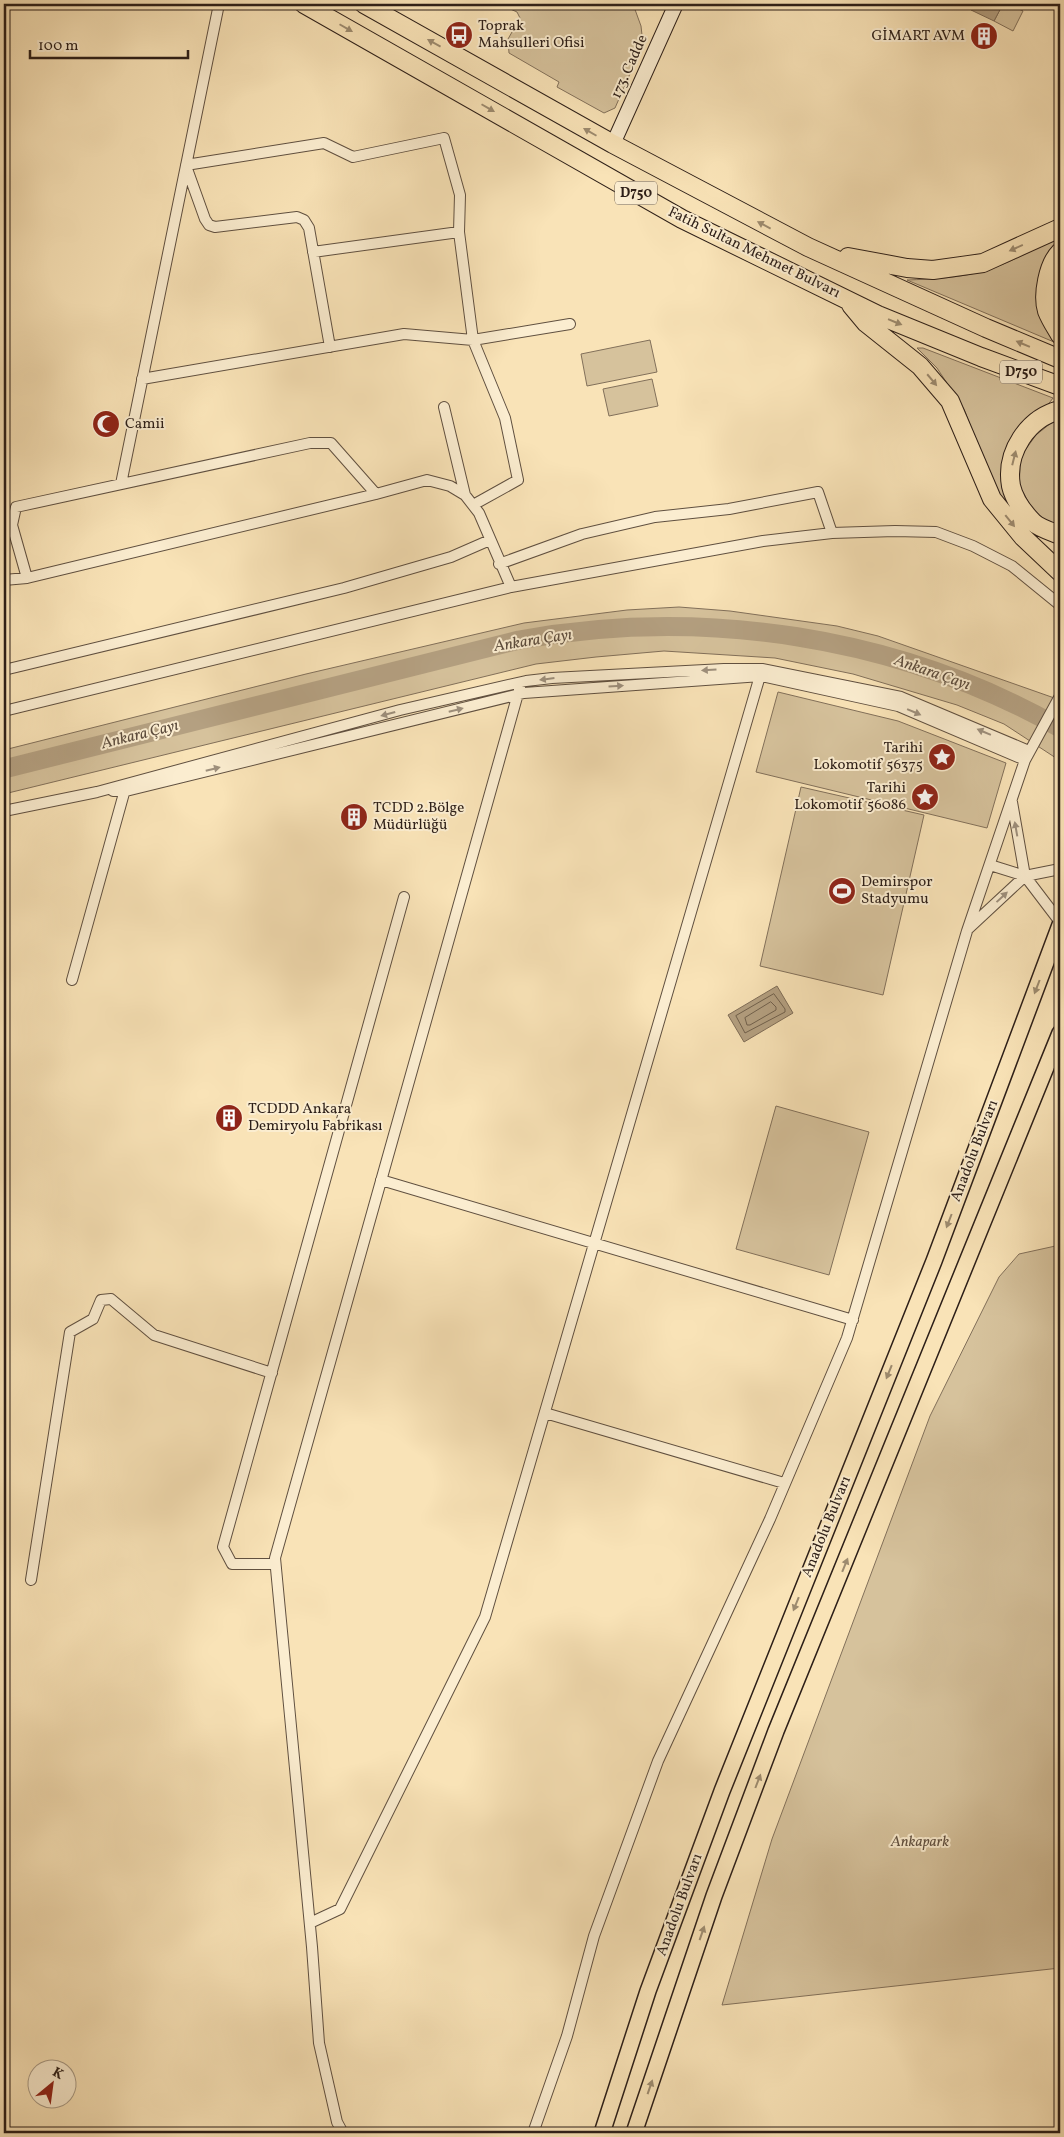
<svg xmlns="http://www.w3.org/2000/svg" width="1064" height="2137" viewBox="0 0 1064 2137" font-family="Vollkorn,serif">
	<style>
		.green { fill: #d6c29c; stroke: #82705a }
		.water { fill: #b4a081; stroke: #7e6c57 }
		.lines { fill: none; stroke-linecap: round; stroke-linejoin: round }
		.shore { stroke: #70604c; stroke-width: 1 }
		.river { stroke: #b4a081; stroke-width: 19 }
		.street-casing { stroke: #605040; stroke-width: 12 }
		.secondary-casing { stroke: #2d1f18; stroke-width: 16 }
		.primary-casing { stroke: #2d1f18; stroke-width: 18 }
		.highway-casing { stroke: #2d1f18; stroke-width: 20 }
		.street { stroke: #fbedd0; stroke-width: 10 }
		.secondary { stroke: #fbedd0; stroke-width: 14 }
		.primary { stroke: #f9e3b7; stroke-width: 15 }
		.highway { stroke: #f9e3b7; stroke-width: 18 }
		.oneway { fill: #9d8b6f }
		.oneway2 { fill: #9e907d }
		.labels { text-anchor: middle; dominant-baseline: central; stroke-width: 4; stroke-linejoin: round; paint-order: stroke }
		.shield { fill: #fbedd0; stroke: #6b5d4f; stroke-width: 1 }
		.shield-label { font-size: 14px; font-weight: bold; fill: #2d1f18 }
		.poi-label { font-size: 15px; fill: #2d1f18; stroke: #fbedd0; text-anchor: start }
		.street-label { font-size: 15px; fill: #2d1f18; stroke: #fbedd0 }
		.park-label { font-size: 15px; font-style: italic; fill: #605040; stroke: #fbedd0 }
		.water-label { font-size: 16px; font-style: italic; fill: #5c4c3d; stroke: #fbedd0 }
	</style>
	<rect width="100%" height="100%" fill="#f9e3b7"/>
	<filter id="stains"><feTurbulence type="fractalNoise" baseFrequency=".004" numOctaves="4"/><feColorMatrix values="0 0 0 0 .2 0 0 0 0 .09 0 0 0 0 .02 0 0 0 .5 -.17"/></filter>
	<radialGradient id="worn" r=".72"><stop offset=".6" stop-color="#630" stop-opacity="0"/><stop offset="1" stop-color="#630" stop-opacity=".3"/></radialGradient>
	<!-- green -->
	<path class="green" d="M 499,4 L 633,4 L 641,26 L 643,44 L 615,108 L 604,113 L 557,87 L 559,82 L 509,53 L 508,39 L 520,18 L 517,12 Z
		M 1003,4 L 1009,4 L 1023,11 L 1013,31 L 994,21 Z
		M 1060,235 L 1060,247 L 1042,312 L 1054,342 L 907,280 C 933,279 961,278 987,270 C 1012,262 1037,248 1060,235 Z
		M 650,340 L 657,372 L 587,386 L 581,354 Z
		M 917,348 L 923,348 L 1053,398 C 1046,409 1035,412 1026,421 C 1013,435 1002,452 1003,473 C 1004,486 1010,498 1010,512 L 992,483 L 964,409 L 937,368 Z
		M 652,379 L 658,406 L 609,416 L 603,389 Z
		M 1056,419 L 1060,419 L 1060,526 L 1052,524 L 1034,512 L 1019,485 L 1021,456 L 1036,435 Z
		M 679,607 L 730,611 L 837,626 L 878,636 L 1060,700 L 1060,765 L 1059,760 L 1004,724 L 957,705 L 853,674 L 775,658 L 664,651 L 596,657 L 536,664 L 4,794 L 4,750 L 306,674 L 524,623 L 627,610 Z
		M 778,692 L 898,721 L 1006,763 L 987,828 L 756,772 Z
		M 801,787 L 924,815 L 883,995 L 760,966 Z
		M 776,1106 L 869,1132 L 829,1275 L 736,1249 Z
		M 1060,1245 L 1060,1968 L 722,2005 L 772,1839 L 930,1416 L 999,1277 L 1019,1254 Z"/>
	<!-- water -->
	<path class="water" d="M 974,4 L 1003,4 L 994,21 L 971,10 Z
		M 777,986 L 793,1013 L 744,1042 L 728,1015 Z"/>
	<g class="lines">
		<!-- shore -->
		<path class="shore" d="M 774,994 L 785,1009 L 785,1012 L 745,1033 L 736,1016 Z
			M 771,1002 L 776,1007 L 776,1010 L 750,1025 L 747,1025 L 745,1018 Z"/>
		<!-- river -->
		<path class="river" d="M 4,769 L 519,640 C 702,607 897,635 1060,728"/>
		<!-- street casing -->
		<g class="street-casing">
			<path id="street" d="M 186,165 L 324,143 L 353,157 L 444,138 L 460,195 L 459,232 L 473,340 L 505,418 L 518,480 L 473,505
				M 186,166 L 205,219 L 209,225 L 215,227 L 297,217 L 304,220 L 309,228 L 330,347
				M 313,252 L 459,232
				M 142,379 L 404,334 L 473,340 L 570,324
				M 444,407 L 465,495
				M 121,484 L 219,4
				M 499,564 L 582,534 L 655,517 L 729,509 L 818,492 L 832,533
				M 27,578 L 12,525 L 16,507 L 310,443 L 331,443 L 376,494
				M 4,580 L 27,578 L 376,494 L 427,480 L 450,486 L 465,495 L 479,513 L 511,587
				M 4,670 L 344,588 L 451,557 L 490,540
				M 4,711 L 511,587 L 763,541 L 832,533 L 895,531 L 936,532 L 973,546 L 1012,566 L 1060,605
				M 113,791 L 126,791 L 524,693 L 761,676 L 898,706 L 1025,760
				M 1012,802 L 1025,876 L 1060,869
				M 4,811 L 97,792 L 400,710 L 526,681 L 552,678 L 724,669 L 762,669 L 901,697 L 1029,751
				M 990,865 L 1025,876
				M 969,928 L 1025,876 L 1060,922
				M 72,980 L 126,786
				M 381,1180 L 853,1320
				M 545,1413 L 784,1483
				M 275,1564 L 232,1564 L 223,1547 L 404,897
				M 31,1580 L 70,1332 L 93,1319 L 101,1300 L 111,1299 L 154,1335 L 272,1373
				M 310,1923 L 340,1909 L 485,1617 L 762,669
				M 343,2133 L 337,2122 L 319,2043 L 312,1947 L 275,1558 L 521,683
				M 533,2133 L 567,2036 L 594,1936 L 658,1761 L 770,1519 L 847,1338 L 967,931 L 1025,760 L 1060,696"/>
		</g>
		<!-- secondary casing -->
		<g class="secondary-casing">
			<path id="secondary" d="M 613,144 L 676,4"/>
		</g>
		<!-- primary casing -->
		<g class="primary-casing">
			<path id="primary" d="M 602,2133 L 648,1991 L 722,1791 L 934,1261 L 1060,925
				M 634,2133 L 714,1896 L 776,1731 L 1060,1033"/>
		</g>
		<!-- highway casing -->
		<g class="highway-casing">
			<path id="highway" d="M 304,4 L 682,219 L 878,315 L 981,357 L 1060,386
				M 364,4 L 613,144 L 808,247 L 986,328 L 1060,359
				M 1060,252 C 1048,264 1042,295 1047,311 C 1050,319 1056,328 1060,335
				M 848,257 L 907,268 L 933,270 L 983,263 L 1060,228
				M 851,305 L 866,323 L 920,366 L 950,401 L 992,499 L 1023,537 L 1060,572
				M 1060,410 C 1028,418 1005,452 1011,486 C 1014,499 1024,513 1033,522 C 1039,528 1052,532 1060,535"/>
		</g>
		<!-- street -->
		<use href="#street" class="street"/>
		<!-- secondary -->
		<use href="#secondary" class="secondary"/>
		<!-- primary -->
		<use href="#primary" class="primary"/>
		<!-- highway -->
		<use href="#highway" class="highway"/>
	</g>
	<!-- one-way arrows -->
	<defs><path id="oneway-solid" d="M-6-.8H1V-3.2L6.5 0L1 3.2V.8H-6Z" transform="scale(1.25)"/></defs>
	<g class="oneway">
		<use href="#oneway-solid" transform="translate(346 28) rotate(30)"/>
		<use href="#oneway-solid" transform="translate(434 43) rotate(-151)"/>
		<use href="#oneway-solid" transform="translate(488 108) rotate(30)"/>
		<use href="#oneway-solid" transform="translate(590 132) rotate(-150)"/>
		<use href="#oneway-solid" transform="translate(764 225) rotate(-152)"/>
		<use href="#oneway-solid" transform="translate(1016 248) rotate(156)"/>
		<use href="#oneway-solid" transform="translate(895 322) rotate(22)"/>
		<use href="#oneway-solid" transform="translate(1023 344) rotate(-157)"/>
		<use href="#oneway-solid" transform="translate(932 380) rotate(50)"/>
		<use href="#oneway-solid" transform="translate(1014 458) rotate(-76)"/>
		<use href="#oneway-solid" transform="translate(1010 521) rotate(51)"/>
		<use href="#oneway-solid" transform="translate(1037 987) rotate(111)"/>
		<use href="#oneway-solid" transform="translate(949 1221) rotate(111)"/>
		<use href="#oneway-solid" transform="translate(889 1372) rotate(112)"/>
		<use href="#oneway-solid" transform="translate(845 1565) rotate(-68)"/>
		<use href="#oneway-solid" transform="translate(796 1604) rotate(112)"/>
		<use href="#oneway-solid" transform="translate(758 1781) rotate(-69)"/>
		<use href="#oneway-solid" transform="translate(702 1933) rotate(-71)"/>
		<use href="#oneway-solid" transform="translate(650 2087) rotate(-71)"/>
	</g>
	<g class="oneway2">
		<use href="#oneway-solid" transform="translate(709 670) rotate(177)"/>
		<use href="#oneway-solid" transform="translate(547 679) rotate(173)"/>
		<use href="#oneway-solid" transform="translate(616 686) rotate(-4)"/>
		<use href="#oneway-solid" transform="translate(456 710) rotate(-14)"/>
		<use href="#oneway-solid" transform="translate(914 712) rotate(23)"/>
		<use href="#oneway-solid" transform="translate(388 714) rotate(165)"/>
		<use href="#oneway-solid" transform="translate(984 732) rotate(-157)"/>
		<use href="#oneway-solid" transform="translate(213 769) rotate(-14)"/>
		<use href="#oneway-solid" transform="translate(1016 829) rotate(-100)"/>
		<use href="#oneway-solid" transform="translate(1002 897) rotate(-43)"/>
	</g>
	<!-- icons -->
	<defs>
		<g id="bus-disc" transform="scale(1.4375)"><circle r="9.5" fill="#8f2418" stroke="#fbedd0"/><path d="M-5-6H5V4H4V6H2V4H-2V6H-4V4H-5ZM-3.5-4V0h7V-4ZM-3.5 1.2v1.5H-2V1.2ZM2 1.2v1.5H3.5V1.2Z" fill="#fff"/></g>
		<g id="building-disc" transform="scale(1.4375)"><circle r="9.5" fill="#8f2418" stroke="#fbedd0"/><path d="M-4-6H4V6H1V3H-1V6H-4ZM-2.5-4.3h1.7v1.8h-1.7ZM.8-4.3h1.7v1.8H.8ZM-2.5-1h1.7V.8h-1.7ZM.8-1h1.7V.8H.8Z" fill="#fff"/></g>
		<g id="mosque-disc" transform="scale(1.4375)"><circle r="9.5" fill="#8f2418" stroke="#fbedd0"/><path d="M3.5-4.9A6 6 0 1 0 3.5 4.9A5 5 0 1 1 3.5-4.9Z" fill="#fff"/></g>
		<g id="sight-disc" transform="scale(1.4375)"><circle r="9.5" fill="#8f2418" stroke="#fbedd0"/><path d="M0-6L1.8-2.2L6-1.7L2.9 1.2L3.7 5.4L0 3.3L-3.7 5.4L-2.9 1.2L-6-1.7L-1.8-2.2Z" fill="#fff"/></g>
		<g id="stadium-disc" transform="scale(1.4375)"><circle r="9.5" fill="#8f2418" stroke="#fbedd0"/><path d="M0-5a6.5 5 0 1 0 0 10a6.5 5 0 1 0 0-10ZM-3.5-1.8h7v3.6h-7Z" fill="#fff"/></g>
	</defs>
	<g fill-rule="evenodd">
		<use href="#bus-disc" x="459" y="35"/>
		<use href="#building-disc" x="984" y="36"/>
		<use href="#mosque-disc" x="106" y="424"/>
		<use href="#sight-disc" x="942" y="757"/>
		<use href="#sight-disc" x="925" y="797"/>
		<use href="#building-disc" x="354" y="817"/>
		<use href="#stadium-disc" x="842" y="891"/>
		<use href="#building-disc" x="229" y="1118"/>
	</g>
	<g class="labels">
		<!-- shield labels -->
		<g class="shield">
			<rect x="615" y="181.5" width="42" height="23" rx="4"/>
			<rect x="1000" y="360.5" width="42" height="23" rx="4"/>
		</g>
		<g class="shield-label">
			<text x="636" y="193">D750</text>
			<text x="1021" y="372">D750</text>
		</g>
		<!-- poi labels -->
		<g class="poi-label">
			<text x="478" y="26">Toprak<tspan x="478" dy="17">Mahsulleri Ofisi</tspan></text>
			<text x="965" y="36" text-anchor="end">GİMART AVM</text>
			<text x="125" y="424">Camii</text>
			<text x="923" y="748" text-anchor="end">Tarihi<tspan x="923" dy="17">Lokomotif 56375</tspan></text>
			<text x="906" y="788" text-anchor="end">Tarihi<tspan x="906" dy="17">Lokomotif 56086</tspan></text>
			<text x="373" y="808">TCDD 2.Bölge<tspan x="373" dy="17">Müdürlüğü</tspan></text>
			<text x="861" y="882">Demirspor<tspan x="861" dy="17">Stadyumu</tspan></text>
			<text x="248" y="1109">TCDDD Ankara<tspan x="248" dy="17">Demiryolu Fabrikası</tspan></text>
		</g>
		<!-- street labels -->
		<g class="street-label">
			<text transform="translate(630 67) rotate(-66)">173. Cadde</text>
			<text transform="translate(754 253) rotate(26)">Fatih Sultan Mehmet Bulvarı</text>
			<text transform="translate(975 1151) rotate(-69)">Anadolu Bulvarı</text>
			<text transform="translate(827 1527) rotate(-68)">Anadolu Bulvarı</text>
			<text transform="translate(680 1905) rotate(-70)">Anadolu Bulvarı</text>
		</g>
		<!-- park labels -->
		<g class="park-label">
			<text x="920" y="1842">Ankapark</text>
		</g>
		<!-- water labels -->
		<g class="water-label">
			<text transform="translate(533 641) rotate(-9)">Ankara Çayı</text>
			<text transform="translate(932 673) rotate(19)">Ankara Çayı</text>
			<text transform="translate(140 735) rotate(-14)">Ankara Çayı</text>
		</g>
	</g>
	<!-- margin -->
	<rect width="1064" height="2137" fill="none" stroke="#f9e3b7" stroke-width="20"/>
	<rect x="5" y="5" width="1054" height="2127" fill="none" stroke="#2d1f18" stroke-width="2.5"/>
	<rect x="10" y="10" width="1044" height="2117" fill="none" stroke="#2d1f18"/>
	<!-- north arrow -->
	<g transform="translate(52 2084) rotate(29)"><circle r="24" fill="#fbedd0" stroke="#a99b86"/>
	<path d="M0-4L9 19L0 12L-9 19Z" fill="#8f2418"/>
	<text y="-8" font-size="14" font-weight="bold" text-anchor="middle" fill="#2d1f18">K</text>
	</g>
	<!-- scale -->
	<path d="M30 50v8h158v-8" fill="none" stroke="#2d1f18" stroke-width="2.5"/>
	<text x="38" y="50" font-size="15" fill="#2d1f18" stroke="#fbedd0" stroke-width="4" paint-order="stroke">100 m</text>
	<rect width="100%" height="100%" filter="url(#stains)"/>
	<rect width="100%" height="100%" fill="url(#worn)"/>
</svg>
